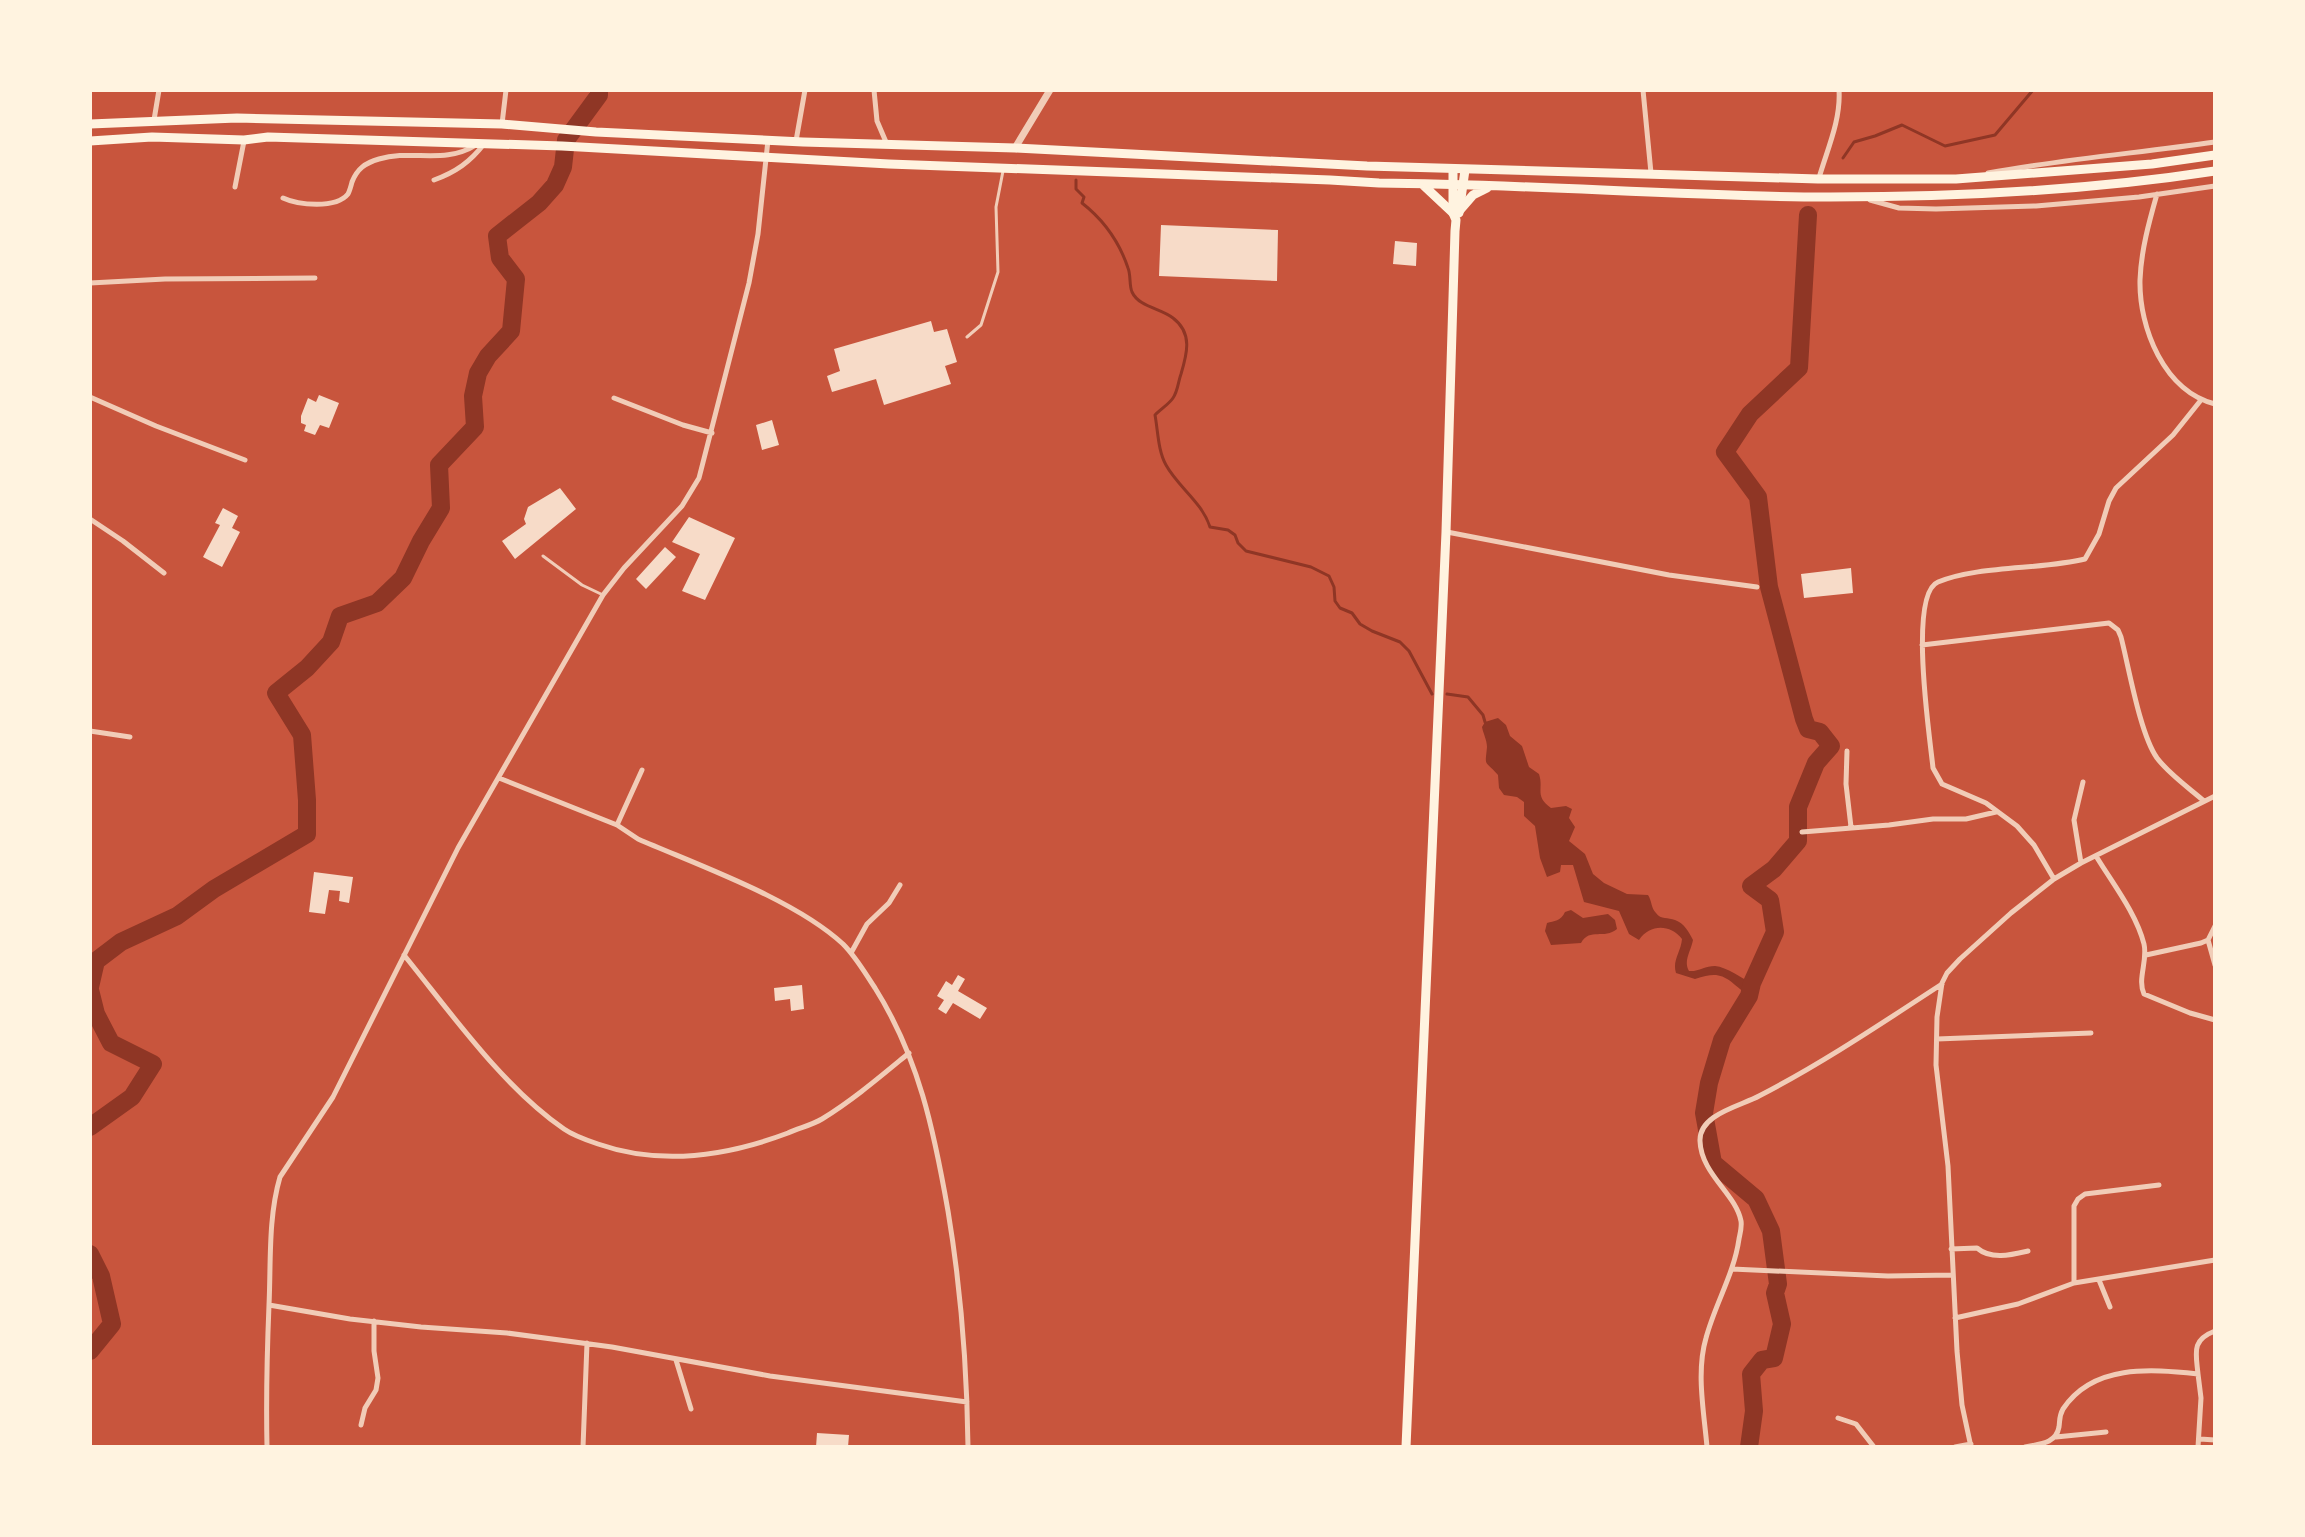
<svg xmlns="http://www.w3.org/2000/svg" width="2305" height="1537" viewBox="0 0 2305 1537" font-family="'Open Sans',sans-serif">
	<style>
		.water { fill: #8f3625 }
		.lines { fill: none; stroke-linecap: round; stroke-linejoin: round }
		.stream { stroke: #8f3625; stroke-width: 3 }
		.river { stroke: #8f3625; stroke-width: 18 }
		.building { fill: #f7dbc8 }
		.service { stroke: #f1ccb7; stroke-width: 3 }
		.minor { stroke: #f1ccb7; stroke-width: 5 }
		.tertiary { stroke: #f1ccb7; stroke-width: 7 }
		.primary { stroke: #fff3e0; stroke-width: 9 }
		.trunk { stroke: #fff3e0; stroke-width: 9 }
	</style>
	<rect width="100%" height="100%" fill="#c8553d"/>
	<!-- water -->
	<path class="water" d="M 1498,718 L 1506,725 L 1510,736 L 1522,746 L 1529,767 L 1539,774 C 1544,789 1534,796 1551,808 L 1566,806 L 1572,809 L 1569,818 L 1575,827 L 1569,841 L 1585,854 L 1593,874 L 1604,883 L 1627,894 L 1648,895 C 1652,901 1651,908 1656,913 C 1661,920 1668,917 1675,920 C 1684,923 1689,932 1693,940 C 1691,951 1683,961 1689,971 C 1698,972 1705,966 1715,966 C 1727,967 1741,978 1752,983 L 1749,996 C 1726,979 1724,969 1695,979 L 1676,973 C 1672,960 1681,952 1682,939 C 1670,924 1650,924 1639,940 L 1629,934 L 1619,911 L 1584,902 L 1573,865 L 1561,865 L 1560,872 L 1547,877 L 1540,858 L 1535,826 L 1524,816 L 1524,802 L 1517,797 L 1504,795 L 1499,788 L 1498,775 C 1484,759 1485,768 1487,747 C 1487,740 1483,733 1482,727 L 1485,722 Z
		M 1571,910 L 1583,918 L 1608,914 L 1615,920 L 1617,929 C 1604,940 1590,927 1581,943 L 1551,945 L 1545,931 L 1547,923 C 1554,921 1561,921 1565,912 Z"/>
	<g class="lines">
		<!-- stream -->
		<path class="stream" d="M 1843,158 L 1854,142 L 1875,136 L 1902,125 L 1945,146 L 1995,135 L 2033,90
			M 1076,180 L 1076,189 L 1084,197 L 1082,203 C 1105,221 1119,241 1128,268 C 1131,275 1129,285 1132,292 C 1139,307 1160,308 1173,318 C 1193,333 1187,354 1181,374 C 1178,382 1178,391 1173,398 C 1169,404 1161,409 1155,415 C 1158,431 1158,451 1166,465 C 1178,487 1202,502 1210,527 L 1228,530 L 1235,535 L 1238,543 L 1246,551 L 1311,567 L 1329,576 L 1334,587 L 1335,601 L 1340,608 L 1352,613 L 1360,624 L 1372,631 L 1400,642 L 1409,651 L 1432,694
			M 1447,694 L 1468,697 L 1483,715 L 1485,722"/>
		<!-- river -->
		<path class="river" d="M 90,987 L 96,961 L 121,942 L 177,916 L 214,889 L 307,834 L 307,800 L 302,735 L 276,693 L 307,668 L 331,642 L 340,616 L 377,603 L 403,578 L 421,541 L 441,508 L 439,465 L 475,427 L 473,396 L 478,373 L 488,356 L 511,331 L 516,279 L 500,258 L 497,236 L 539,203 L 555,185 L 563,167 L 566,140 L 599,95 L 599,90
			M 90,990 L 96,1014 L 111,1043 L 153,1064 L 132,1097 L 90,1127
			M 90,1254 L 101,1276 L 112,1324 L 90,1351
			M 1749,1447 L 1754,1411 L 1751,1374 L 1762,1360 L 1774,1358 L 1782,1324 L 1775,1293 L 1778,1284 L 1771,1231 L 1756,1199 L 1713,1163 L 1704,1113 L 1709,1083 L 1722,1040 L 1749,996 L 1752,983 L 1775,932 L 1770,900 L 1751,886 L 1774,869 L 1798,841 L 1798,807 L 1816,763 L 1831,746 L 1820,732 L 1808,729 L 1804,719 L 1769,587 L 1758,497 L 1725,452 L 1750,414 L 1799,368 L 1808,215"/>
	</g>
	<!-- building -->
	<path class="building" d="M 1161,225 L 1278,230 L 1277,281 L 1159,276 Z
		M 1395,241 L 1417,243 L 1416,266 L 1393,264 Z
		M 931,321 L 934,332 L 947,329 L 957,362 L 945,366 L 951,384 L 884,405 L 876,379 L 832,392 L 827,376 L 840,371 L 834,349 Z
		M 319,395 L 339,403 L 329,428 L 320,425 L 315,435 L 304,431 L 306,425 L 301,423 L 301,416 L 308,398 L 316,402 Z
		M 772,420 L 779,445 L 762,450 L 756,425 Z
		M 560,488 L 576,509 L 515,559 L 502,541 L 526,524 L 524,519 L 528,507 Z
		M 223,508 L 238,516 L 232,528 L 240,532 L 222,567 L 203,557 L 220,525 L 215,523 Z
		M 689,517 L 735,538 L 705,600 L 682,591 L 700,554 L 672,542 Z
		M 665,547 L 676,557 L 646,589 L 636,579 Z
		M 1851,568 L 1853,593 L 1804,598 L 1801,574 Z
		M 314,872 L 353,877 L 349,903 L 339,901 L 340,891 L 329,890 L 325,914 L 309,912 Z
		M 958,975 L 965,979 L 958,991 L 987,1008 L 980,1019 L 953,1003 L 946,1014 L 938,1009 L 944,1000 L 937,996 L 946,981 L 952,985 Z
		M 802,985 L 804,1009 L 791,1011 L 790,999 L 775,1001 L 774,988 Z
		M 817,1433 L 849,1435 L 848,1447 L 816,1447 Z"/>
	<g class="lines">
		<!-- service -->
		<path class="service" d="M 967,337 L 981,325 L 998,272 L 996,207 L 1003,171
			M 543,556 L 582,585 L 603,595"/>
		<!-- minor -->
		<path class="minor" d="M 874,90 L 877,121 L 886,142
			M 1643,90 L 1651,173
			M 154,120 L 159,90
			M 502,124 L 506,90
			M 796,141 L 805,90
			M 1988,173 C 2063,159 2139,153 2215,142
			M 1819,178 C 1827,150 1841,120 1839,90
			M 434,180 C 456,172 470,162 484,144
			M 235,187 L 244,141
			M 2157,194 C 2149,222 2141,251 2140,280 C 2139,328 2164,391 2215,404
			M 283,198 C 298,205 336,209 348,194 C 350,190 351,186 352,182 C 357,169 365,163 379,159 C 412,149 444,165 476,145
			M 1870,200 L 1899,208 L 1936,209 L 2036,206 L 2139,197 L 2215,186
			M 90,283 L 165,279 L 315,278
			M 90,397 L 156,426 L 245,460
			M 614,398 L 683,425 L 712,433
			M 90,519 L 123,541 L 164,573
			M 1447,532 L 1669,575 L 1757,587
			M 1922,645 L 2109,623 L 2118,630 L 2121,637 C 2129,668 2140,734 2157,758 C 2169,774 2189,788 2204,801
			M 90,731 L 130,737
			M 1847,751 L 1846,784 L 1851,827
			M 499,778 L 617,825 L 638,839 C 700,866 794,899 843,944 C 856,957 865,973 875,988 C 919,1058 934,1131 948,1211 C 961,1289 967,1368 968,1447
			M 617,825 L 642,770
			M 1802,832 L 1889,825 L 1933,819 L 1966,819 L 1996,812
			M 2096,856 C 2113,884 2136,913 2144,944 C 2148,961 2137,979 2144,994 L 2190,1013 L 2215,1020
			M 2081,863 L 2074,820 L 2083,782
			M 2054,879 L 2034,845 L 2017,826 L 1986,803 L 1942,784 L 1933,768 C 1930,738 1908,594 1938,582 C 1980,565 2040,570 2085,559 L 2099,534 L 2109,501 L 2116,488 L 2173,435 L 2201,400
			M 2208,940 L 2215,965
			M 851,953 L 867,924 L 889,903 L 900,885
			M 404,955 C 451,1013 503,1087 564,1129 C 574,1136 586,1140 598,1144 C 661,1166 727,1156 788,1133 C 799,1128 812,1125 822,1119 C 853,1100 881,1076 909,1053
			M 2146,955 L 2201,943 L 2208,940 L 2215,926
			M 1937,1039 L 2091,1033
			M 1951,1249 L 1977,1248 C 1991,1260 2011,1255 2028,1251
			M 1732,1269 L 1888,1276 L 1952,1275
			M 2099,1280 L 2110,1307
			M 2074,1283 L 2074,1206 L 2078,1199 L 2085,1194 L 2159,1185
			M 269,1305 L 350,1319 L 421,1327 L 507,1333 L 612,1347 L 770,1376 L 967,1402
			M 1955,1318 L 2018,1304 L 2074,1283 L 2215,1260
			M 676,1360 L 691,1409
			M 2198,1374 C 2196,1353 2191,1340 2215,1331
			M 1838,1418 L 1856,1424 L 1874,1447
			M 361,1425 L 365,1408 L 376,1390 L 378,1378 L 374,1351 L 374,1321
			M 2056,1437 L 2106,1432
			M 2200,1439 L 2215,1440
			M 267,1447 C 266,1400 267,1353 269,1305 C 271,1263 268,1218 280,1177 L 333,1097 L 458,848 L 603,595 L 624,568 L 682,506 L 699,478 L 749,283 L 758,234 L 768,140
			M 583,1447 L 587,1343
			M 1707,1447 C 1704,1412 1696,1372 1706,1338 C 1715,1304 1734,1274 1739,1239 C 1740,1234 1742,1227 1741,1221 C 1736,1194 1701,1174 1700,1141 C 1699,1114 1741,1106 1759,1096 C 1823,1063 1882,1023 1942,984
			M 1955,1447 L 1971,1444
			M 1971,1447 L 1962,1405 L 1957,1351 L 1948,1166 L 1936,1065 L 1937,1017 L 1942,983 L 1947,973 L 1960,959 L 2011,913 L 2054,879 L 2081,863 L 2215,796
			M 2025,1447 C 2039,1444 2056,1444 2059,1427 C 2060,1420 2059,1416 2063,1409 C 2093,1364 2150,1369 2198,1374 L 2201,1398 L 2198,1447"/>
		<!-- tertiary -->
		<path class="tertiary" d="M 1015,148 L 1050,90"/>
		<!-- primary -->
		<path class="primary" d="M 1459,213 L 1465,170
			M 1406,1447 L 1446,532 L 1455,231 L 1456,220 L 1453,213 L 1453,170"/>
		<!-- trunk -->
		<path class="trunk" d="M 90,124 L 237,118 L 502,124 L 596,132 L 803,142 L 1015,148 L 1367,166 L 1818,179 L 1956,179 L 2152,164 L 2215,155
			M 90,141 L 152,137 L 244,140 L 268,137 L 562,146 L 889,164 L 1330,180 L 1379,183 C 1521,184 1662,195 1804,197 C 1942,198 2079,192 2215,171
			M 1422,184 L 1453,213
			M 1460,210 L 1473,195 L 1487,188"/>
	</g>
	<!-- border -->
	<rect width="2305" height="1537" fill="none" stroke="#fff3e0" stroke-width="184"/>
</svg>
